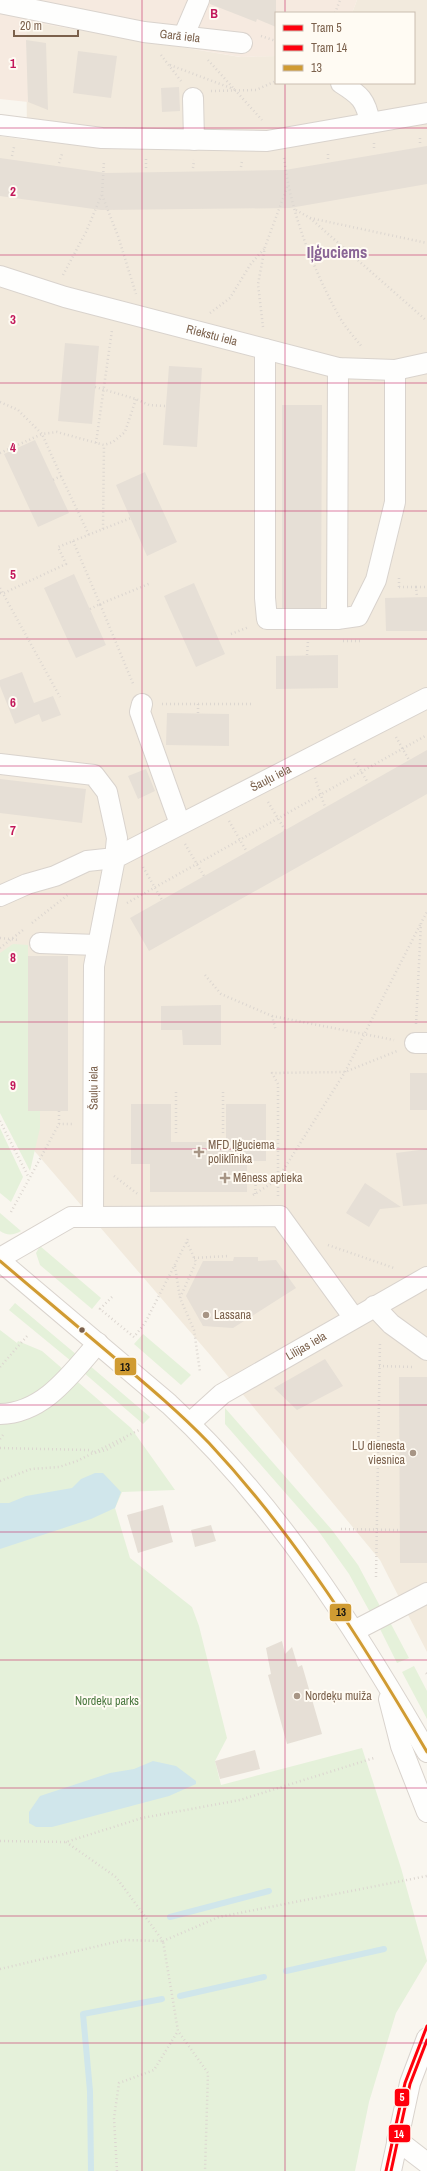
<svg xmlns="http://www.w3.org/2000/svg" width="427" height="2171" viewBox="0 0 427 2171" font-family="'Archivo Narrow',sans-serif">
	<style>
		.residential { fill: #f2eadd }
		.commercial { fill: #f6eae0 }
		.green { fill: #e5f1da }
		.water { fill: #d0e6eb }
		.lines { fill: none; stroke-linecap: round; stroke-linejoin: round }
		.stream { stroke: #d0e6eb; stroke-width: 6 }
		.building { fill: #e6dfd6 }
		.minor-casing { stroke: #d9d3cd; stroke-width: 22 }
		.path { stroke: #dcd6d0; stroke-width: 2.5; stroke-dasharray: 1 3; stroke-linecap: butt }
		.minor { stroke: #fefefd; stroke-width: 20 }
		.bus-1-casing { stroke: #fffbf3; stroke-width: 6 }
		.bus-1 { stroke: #d09b32; stroke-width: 3 }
		.tram-1-casing { stroke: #fffbf3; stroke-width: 6 }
		.tram-2-casing { stroke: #fffbf3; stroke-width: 6 }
		.tram-1 { stroke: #ff000c; stroke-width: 3 }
		.tram-2 { stroke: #ff000c; stroke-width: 3 }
		.grid { fill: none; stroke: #c2185b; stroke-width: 1; stroke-opacity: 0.55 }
		.poi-dot { fill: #a79585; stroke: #fffbf3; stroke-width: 1.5 }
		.bus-dot { fill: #7b614c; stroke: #fffbf3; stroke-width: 1.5 }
		.labels { text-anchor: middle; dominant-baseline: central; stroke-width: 4; stroke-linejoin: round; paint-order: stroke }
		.street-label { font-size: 12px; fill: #7b614c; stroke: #fffbf3 }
		.poi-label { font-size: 12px; fill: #7b614c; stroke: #fffbf3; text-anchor: start }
		.park-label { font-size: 12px; fill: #4c7a41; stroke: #fffbf3 }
		.district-label { font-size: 16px; font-weight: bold; fill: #8a6596; stroke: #fffbf3 }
		.grid-label { font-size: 13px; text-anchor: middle; font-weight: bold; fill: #c2185b; stroke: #fffbf3; stroke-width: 4; stroke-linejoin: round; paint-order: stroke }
		.line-badge { stroke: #fffbf3; stroke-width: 1.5 }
		.badge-label { font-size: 11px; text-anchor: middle; font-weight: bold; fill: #fff }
		.pale-badge-label { font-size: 11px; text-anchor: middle; font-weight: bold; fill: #111 }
	</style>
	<rect width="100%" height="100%" fill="#f9f6ef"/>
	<!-- residential -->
	<path class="residential" d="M 357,0 L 427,0 L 427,1652 L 380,1560 L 211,1356 L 0,1111 L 0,136 L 27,140 L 26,21 L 240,57 L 276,56 L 276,83 L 414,83 L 414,13 L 352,13 Z"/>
	<!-- commercial -->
	<path class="commercial" d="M 0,0 L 357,0 L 352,13 L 276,13 L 276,56 L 241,57 L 26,21 L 28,102 L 0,99 Z"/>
	<!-- green -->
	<path class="green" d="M 13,944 L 28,945 L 28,1111 L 40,1111 L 40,1128 L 30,1171 L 0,1113 L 0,953 Z
		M 0,1128 L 23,1177 L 11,1202 L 0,1193 Z
		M 0,1213 L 21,1231 C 14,1235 7,1236 0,1231 Z
		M 40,1246 L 101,1298 L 92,1309 L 40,1265 L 36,1253 Z
		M 15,1303 L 77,1355 L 71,1361 L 9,1310 Z
		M 0,1330 L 17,1343 L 18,1341 L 42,1351 L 131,1428 L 175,1490 L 122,1492 L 115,1508 L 130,1558 L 192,1607 L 199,1626 L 227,1738 L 215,1761 L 221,1785 L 362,1748 L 401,1868 L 427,1961 L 396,2013 L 369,2102 L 355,2171 L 0,2171 Z
		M 143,1334 L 191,1375 L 181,1385 L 134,1344 Z
		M 89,1365 L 150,1417 L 143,1424 L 83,1372 Z
		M 225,1408 L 332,1530 L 358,1565 L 381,1608 L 371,1614 L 349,1574 L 317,1529 L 225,1424 Z
		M 386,1622 L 391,1624 L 409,1658 L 397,1663 L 380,1629 Z
		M 414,1666 L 427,1691 L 427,1719 L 402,1672 Z"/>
	<!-- water -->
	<path class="water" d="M 95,1473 L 103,1473 L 121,1492 L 115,1508 L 91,1519 L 0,1549 L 0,1503 L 9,1503 L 26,1496 L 72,1488 L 81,1479 Z
		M 153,1761 L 176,1766 L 196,1781 L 196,1784 L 169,1796 L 52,1827 L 36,1827 L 29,1823 L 29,1812 L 40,1796 L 110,1773 L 134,1769 Z"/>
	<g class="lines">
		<!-- stream -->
		<path class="stream" d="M 170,1917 L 269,1891
			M 286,1971 L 384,1949
			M 180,1996 L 264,1977
			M 91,2171 L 90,2091 L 83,2014 L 162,1999"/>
	</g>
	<!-- building -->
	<path class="building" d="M 210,0 L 276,0 L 276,27 L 257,19 L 256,22 L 210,4 Z
		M 26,40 L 46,43 L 48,110 L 28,102 Z
		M 78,51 L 117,56 L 111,98 L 73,93 Z
		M 179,87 L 180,111 L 162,112 L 161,88 Z
		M 427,146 L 427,184 L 290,208 L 101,210 L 0,196 L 0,158 L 106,173 L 285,170 Z
		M 65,343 L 99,346 L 92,424 L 58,421 Z
		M 169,366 L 202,368 L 197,447 L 163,445 Z
		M 282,405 L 322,405 L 321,608 L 282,608 Z
		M 35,440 L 69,513 L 38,527 L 4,454 Z
		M 145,472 L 177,542 L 147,556 L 116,485 Z
		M 74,574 L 106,645 L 76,658 L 44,588 Z
		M 194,583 L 225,654 L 196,667 L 164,596 Z
		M 427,597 L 427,631 L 386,631 L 385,598 Z
		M 338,655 L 338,688 L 276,689 L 276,656 Z
		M 22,672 L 34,703 L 53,696 L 61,715 L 42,722 L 39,714 L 15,724 L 0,686 L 0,680 Z
		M 167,713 L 229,714 L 229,746 L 166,745 Z
		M 427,750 L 427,794 L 149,951 L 130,918 Z
		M 146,769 L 155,791 L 138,799 L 128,776 Z
		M 0,779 L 86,789 L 82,823 L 0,813 Z
		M 28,956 L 68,956 L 68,1111 L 28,1111 Z
		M 221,1005 L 221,1045 L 183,1045 L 182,1030 L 161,1030 L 161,1006 Z
		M 410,1073 L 427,1073 L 427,1110 L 410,1110 Z
		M 131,1104 L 171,1104 L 171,1142 L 226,1142 L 226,1104 L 266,1104 L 266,1161 L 247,1161 L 247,1192 L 150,1192 L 150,1164 L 131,1164 Z
		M 427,1149 L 427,1204 L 403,1206 L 396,1153 Z
		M 365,1183 L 401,1207 L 380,1209 L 369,1227 L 346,1213 Z
		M 234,1257 L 258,1257 L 258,1261 L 276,1260 L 296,1288 L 233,1328 L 203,1326 L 186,1296 L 203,1261 L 233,1261 Z
		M 325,1359 L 343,1386 L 297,1410 L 274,1388 Z
		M 399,1377 L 427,1377 L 427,1563 L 400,1563 Z
		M 163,1505 L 173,1542 L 138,1553 L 127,1515 Z
		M 211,1525 L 216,1541 L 195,1547 L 191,1530 Z
		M 282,1641 L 285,1654 L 292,1647 L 298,1667 L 302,1665 L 322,1734 L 287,1744 L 268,1675 L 271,1674 L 266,1648 Z
		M 255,1750 L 260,1769 L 220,1779 L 215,1761 Z"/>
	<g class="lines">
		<!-- minor casing -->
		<g class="minor-casing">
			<g id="minor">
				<path id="s1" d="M 0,3 L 144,32 L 242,43"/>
				<path d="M 184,35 L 199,0"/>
				<path d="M 341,83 C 360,95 366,100 370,123"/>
				<path d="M 193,98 L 194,140"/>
				<path d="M 0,125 L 102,138 L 267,141 L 427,113"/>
				<path id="s2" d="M 0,276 L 65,297 L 338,368 L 395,370 L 427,363"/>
				<path d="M 265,349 L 265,598 L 267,619 L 337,619 L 338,368"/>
				<path d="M 337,619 L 358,616 L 376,580 L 395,502 L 395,370"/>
				<path d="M 142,704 L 140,712 L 180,824"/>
				<path d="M 0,764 L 94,775 L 107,792 L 117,838 L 115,858 L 87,861 L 55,876 L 27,884 L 0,896"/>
				<path d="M 40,943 L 97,945"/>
				<path d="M 415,1043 L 427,1043"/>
				<path d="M 93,1217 L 280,1216 L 354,1318"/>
				<path id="s3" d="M 0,1258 L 71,1217 L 93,1217 L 94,966 L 115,858 L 427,698"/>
				<path d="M 0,1261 L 169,1404 C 276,1503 354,1626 427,1752"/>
				<path d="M 374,1306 L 391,1324 L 427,1350"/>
				<path d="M 0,1414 C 44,1413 71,1374 98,1343"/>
				<path id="s4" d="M 190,1423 L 222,1394 L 427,1277"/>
				<path d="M 354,1631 L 427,1593"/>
				<path d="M 389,1699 L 401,1746 L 427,1812"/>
				<path d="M 397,2140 L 427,2163"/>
				<path d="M 391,2171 L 410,2083 L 427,2038"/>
			</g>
		</g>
		<!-- path -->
		<path class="path" d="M 335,13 L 340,0
			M 261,36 L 276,41
			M 161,55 L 181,81
			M 208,60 L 262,120
			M 170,65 L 236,90
			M 211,91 L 256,90 L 276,81
			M 374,143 L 374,151
			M 420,143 L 420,135
			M 12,156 L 14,147
			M 284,158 C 291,214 313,269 340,318 C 346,328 355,338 362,347
			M 146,159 L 146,169
			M 328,159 L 328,151
			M 59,163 L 62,154
			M 241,167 L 242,161
			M 193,168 L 194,160
			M 102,195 L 118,236 L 136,294
			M 296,210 L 310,218 L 427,321
			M 310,218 L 427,243
			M 63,275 L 86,232 L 102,194 L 104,161
			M 210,313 L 230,298 L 250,265 L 264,249
			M 263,327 L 258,284 L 265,247 L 288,185
			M 95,387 L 136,399 L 149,405 L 166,406
			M 0,402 L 18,410 L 42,434 L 57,432 L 104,445 L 113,442 L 125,432 L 136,399
			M 96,443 L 112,330
			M 0,453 L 42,434 L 61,476 L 53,480
			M 61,476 L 89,535
			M 103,529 L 131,518
			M 73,541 L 100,604 L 151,583
			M 399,578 L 399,587
			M 399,587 L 416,587 L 417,597
			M 416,587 L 427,587
			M 0,588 L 60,697
			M 0,593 L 4,593 L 66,564 L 58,547 L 103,529 L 104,445
			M 90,609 L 100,604 L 134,686
			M 231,634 L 249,627
			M 343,641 L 360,641
			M 307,655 L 308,641
			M 162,704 L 251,704
			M 198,704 L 198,713
			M 396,737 L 409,760
			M 354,759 L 368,783
			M 315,778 L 325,807
			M 268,802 L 285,830
			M 229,821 L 247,852
			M 185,844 L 204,876
			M 143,867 L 162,900
			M 127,903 L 427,735
			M 32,923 L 69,894
			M 0,938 L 19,940
			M 0,948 L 23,930
			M 205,975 L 221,994 L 272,1016 L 276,1031
			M 272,1016 L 394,1040
			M 416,1024 L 421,923 L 427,912
			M 176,1092 L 176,1136
			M 223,1092 L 223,1135
			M 0,1121 L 29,1178
			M 59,1124 L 59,1111
			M 114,1176 L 139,1195
			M 255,1194 L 256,1180 L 276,1180
			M 253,1195 L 277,1180 L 345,1072 L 421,923
			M 278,1196 L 278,1084 L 272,1073 L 345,1072 L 397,1051
			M 11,1212 L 59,1124 L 73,1124
			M 187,1242 L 196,1262 L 180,1298 L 194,1330 L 200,1372
			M 328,1245 L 394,1268
			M 194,1258 L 229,1256
			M 175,1266 L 180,1298
			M 112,1297 L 100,1309 L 134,1337 L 145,1323 L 189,1237
			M 379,1366 L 413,1367
			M 0,1367 L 28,1335
			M 0,1439 L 3,1435
			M 0,1448 L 89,1450 L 95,1453 L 106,1450 L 127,1438
			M 0,1481 L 31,1469 L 59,1467 L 77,1461 L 141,1429
			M 341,1529 L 400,1530
			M 376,1577 L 380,1341
			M 426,1673 L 427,1674
			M 0,1841 L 66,1842 L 142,1818 L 240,1800 L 374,1758
			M 66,1842 L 116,1877 L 163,1941 L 219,1917 L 427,1876
			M 0,1969 L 124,1940 L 163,1941 L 178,2031 L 208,2073 L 205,2171
			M 117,2171 L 114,2118 L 119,2083 L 154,2070 L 178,2031"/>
		<!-- minor -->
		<use href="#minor" class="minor"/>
		<!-- bus-1 casing -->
		<g class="bus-1-casing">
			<path id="bus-1" d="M 0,1261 C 39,1294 77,1326 116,1359 C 148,1386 180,1413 209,1443 C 296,1536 363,1643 427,1752"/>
		</g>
		<!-- bus-1 -->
		<use href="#bus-1" class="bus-1"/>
		<!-- tram-1 casing -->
		<g class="tram-1-casing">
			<path id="tram-1" d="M 386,2171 L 405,2083 L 427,2026"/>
		</g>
		<!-- tram-2 casing -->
		<g class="tram-2-casing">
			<path id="tram-2" d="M 391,2171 L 410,2084 L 427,2040"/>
		</g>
		<!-- tram-1 -->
		<use href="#tram-1" class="tram-1"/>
		<!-- tram-2 -->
		<use href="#tram-2" class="tram-2"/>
	</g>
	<!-- grid -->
	<path class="grid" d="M 142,0 L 142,2171M 285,0 L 285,13M 285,83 L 285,2171M 0,128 L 427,128M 0,255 L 427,255M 0,383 L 427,383M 0,511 L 427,511M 0,639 L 427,639M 0,766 L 427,766M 0,894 L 427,894M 0,1022 L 427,1022M 0,1149 L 427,1149M 0,1277 L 427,1277M 0,1405 L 427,1405M 0,1532 L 427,1532M 0,1660 L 427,1660M 0,1788 L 427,1788M 0,1916 L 427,1916M 0,2043 L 427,2043"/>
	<!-- markers -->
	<g class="poi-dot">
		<path d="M197 1146h4v4h4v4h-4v4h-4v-4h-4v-4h4z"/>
		<path d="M223 1172h4v4h4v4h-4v4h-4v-4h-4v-4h4z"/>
		<circle cx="206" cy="1315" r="4"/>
		<circle cx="413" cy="1453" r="4"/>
		<circle cx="297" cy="1696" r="4"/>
	</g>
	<circle class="bus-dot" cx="82" cy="1330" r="3.5"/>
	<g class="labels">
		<!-- street labels -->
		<g class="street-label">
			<text stroke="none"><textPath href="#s1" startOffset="183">Garā iela</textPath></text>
			<text stroke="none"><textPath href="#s2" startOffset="220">Riekstu iela</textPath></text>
			<text stroke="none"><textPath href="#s3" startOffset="640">Šauļu iela</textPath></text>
			<text stroke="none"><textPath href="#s3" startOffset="233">Šauļu iela</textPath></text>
			<text stroke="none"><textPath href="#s4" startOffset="140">Lilijas iela</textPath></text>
		</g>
		<!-- poi labels -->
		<g class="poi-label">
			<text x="208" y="1145">MFD Iļģuciema<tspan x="208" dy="14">poliklīnika</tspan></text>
			<text x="233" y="1178">Mēness aptieka</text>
			<text x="214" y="1315">Lassana</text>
			<text x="405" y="1446" text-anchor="end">LU dienesta<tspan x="405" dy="14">viesnica</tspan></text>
			<text x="305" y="1696">Nordeķu muiža</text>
		</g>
		<!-- park labels -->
		<g class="park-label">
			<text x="107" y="1701">Nordeķu parks</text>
		</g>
		<!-- district labels -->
		<g class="district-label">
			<text x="337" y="252">Iļģuciems</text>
		</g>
	</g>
	<g class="grid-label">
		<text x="214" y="18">B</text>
		<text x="13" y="68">1</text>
		<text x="13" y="196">2</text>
		<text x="13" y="324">3</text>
		<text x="13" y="452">4</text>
		<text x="13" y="579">5</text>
		<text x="13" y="707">6</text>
		<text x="13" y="835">7</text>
		<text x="13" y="962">8</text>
		<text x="13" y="1090">9</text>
	</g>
	<g class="line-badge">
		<rect x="114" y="1357" width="23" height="19" rx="4" fill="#d09b32"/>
		<rect x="329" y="1603" width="23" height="19" rx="4" fill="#d09b32"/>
		<rect x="394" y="2088" width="16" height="19" rx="4" fill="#ff000c"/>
		<rect x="388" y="2124" width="23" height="19" rx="4" fill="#ff000c"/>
	</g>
	<g class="badge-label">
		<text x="402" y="2101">5</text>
		<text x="399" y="2138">14</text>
	</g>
	<g class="pale-badge-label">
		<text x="125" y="1371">13</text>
		<text x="341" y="1616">13</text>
	</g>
	<!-- legend -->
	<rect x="275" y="12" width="140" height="72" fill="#fffbf3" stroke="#cabdb0"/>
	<rect x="283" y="25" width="20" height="6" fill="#ff000c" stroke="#cabdb0"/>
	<text x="311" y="32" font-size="12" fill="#7b614c">Tram 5</text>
	<rect x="283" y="45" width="20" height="6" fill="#ff000c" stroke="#cabdb0"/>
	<text x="311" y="52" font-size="12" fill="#7b614c">Tram 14</text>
	<rect x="283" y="65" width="20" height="6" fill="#d09b32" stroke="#cabdb0"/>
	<text x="311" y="72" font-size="12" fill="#7b614c">13</text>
	<!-- scale -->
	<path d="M14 30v6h64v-6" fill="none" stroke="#7b614c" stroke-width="2"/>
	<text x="20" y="30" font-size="12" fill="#7b614c" stroke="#fffbf3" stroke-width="3" paint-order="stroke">20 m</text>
</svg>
